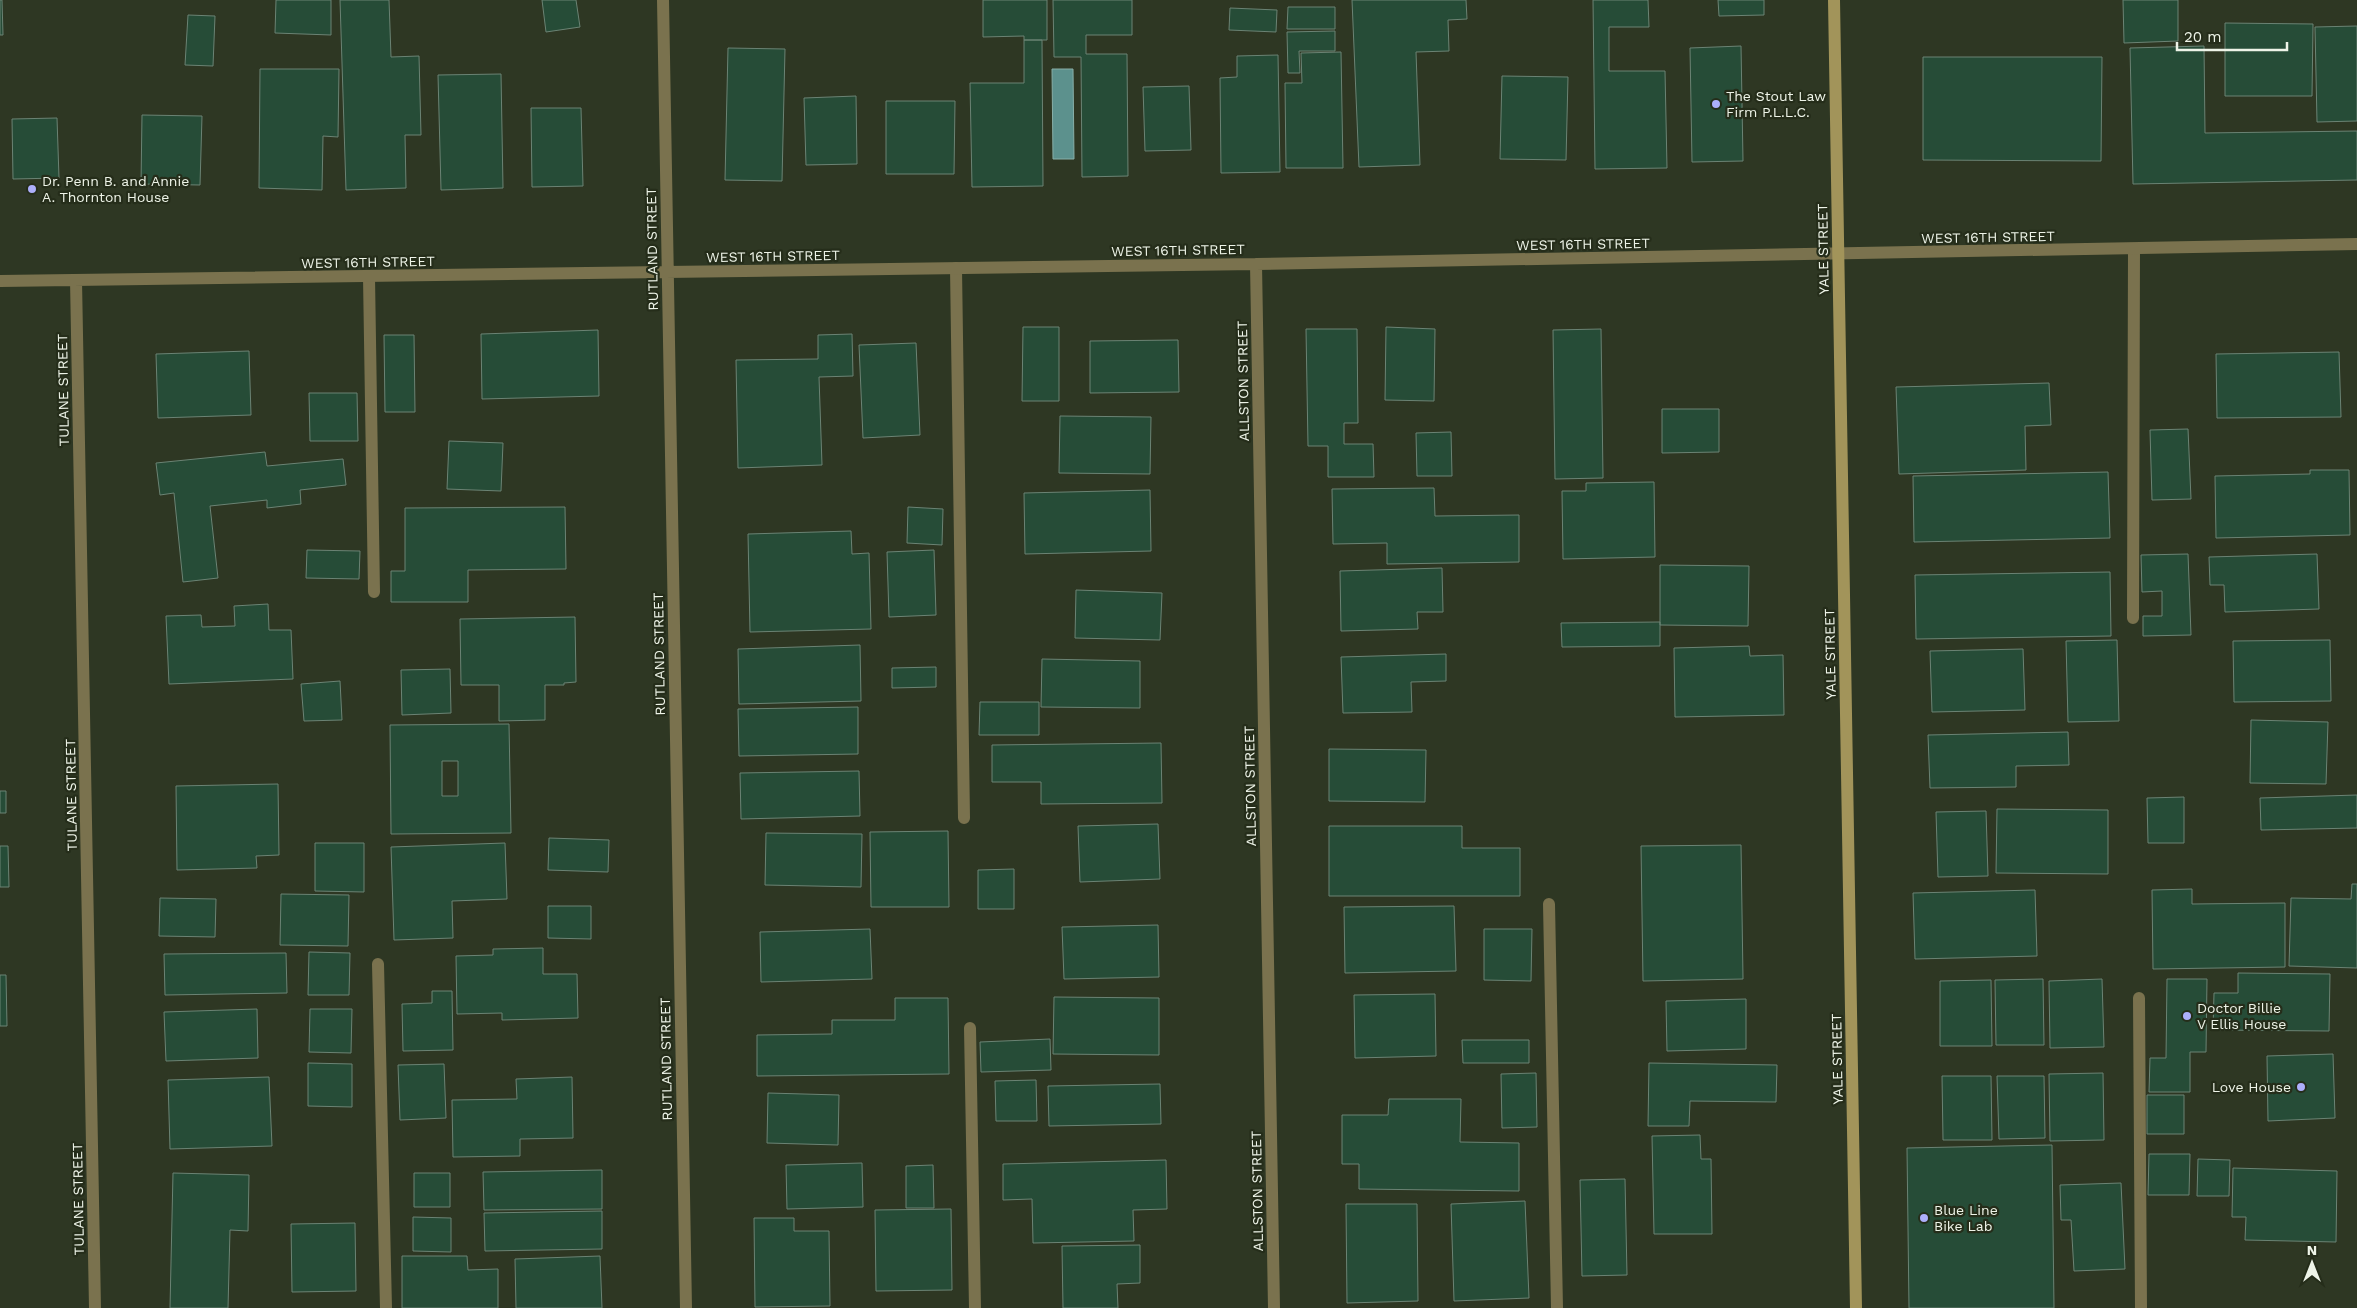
<svg xmlns="http://www.w3.org/2000/svg" width="2357" height="1308" viewBox="0 0 2357 1308" font-family="'Work Sans',sans-serif">
	<style>
		.water { fill: #5c918d; stroke: #88afa8 }
		.building { fill: #264c37; stroke: #6b8374; fill-rule: evenodd }
		.lines { fill: none; stroke-linecap: round; stroke-linejoin: round }
		.service { stroke: #7a724e; stroke-width: 12 }
		.minor { stroke: #7a724e; stroke-width: 12 }
		.secondary { stroke: #a2945a; stroke-width: 12 }
		.poi-dot { fill: #adaffb; stroke: #252d1a; stroke-width: 2 }
		.labels { text-anchor: middle; dominant-baseline: central; stroke-width: 4.5; stroke-linejoin: round; paint-order: stroke }
		.poi-label { font-size: 14px; fill: #eef4e8; stroke: #252d1a; text-anchor: start }
		.street-label { font-size: 14px; fill: #eef4e8; stroke: #252d1a }
	</style>
	<rect width="100%" height="100%" fill="#2e3723"/>
	<!-- water -->
	<path class="water" d="M 1052,69 L 1073,69 L 1074,159 L 1053,159 Z"/>
	<!-- building -->
	<path class="building" d="M 0,0 L 2,0 L 3,35 L 0,35 Z
		M 276,0 L 331,0 L 331,35 L 275,33 Z
		M 340,0 L 389,0 L 391,57 L 419,56 L 421,135 L 405,135 L 406,188 L 346,190 Z
		M 542,0 L 576,0 L 580,27 L 546,32 Z
		M 983,0 L 1047,0 L 1047,40 L 1024,40 L 1024,36 L 983,37 Z
		M 1053,0 L 1132,0 L 1132,35 L 1086,35 L 1086,54 L 1127,54 L 1128,176 L 1082,177 L 1081,57 L 1054,57 Z
		M 1352,0 L 1466,0 L 1467,19 L 1448,20 L 1449,51 L 1416,52 L 1420,165 L 1359,167 Z
		M 1593,0 L 1648,0 L 1649,27 L 1609,27 L 1609,71 L 1665,71 L 1667,168 L 1595,169 Z
		M 1718,0 L 1764,0 L 1764,15 L 1719,16 Z
		M 2123,0 L 2178,0 L 2178,41 L 2124,43 Z
		M 1288,7 L 1335,7 L 1335,29 L 1287,29 Z
		M 1230,8 L 1277,10 L 1276,32 L 1229,30 Z
		M 188,15 L 215,16 L 213,66 L 185,65 Z
		M 2225,23 L 2313,24 L 2312,96 L 2225,96 Z
		M 2357,26 L 2357,121 L 2317,122 L 2315,27 Z
		M 1335,31 L 1335,51 L 1299,51 L 1300,73 L 1288,73 L 1287,32 Z
		M 1024,40 L 1042,40 L 1043,186 L 972,187 L 970,83 L 1024,83 Z
		M 1741,46 L 1743,161 L 1692,162 L 1690,48 Z
		M 2204,46 L 2205,133 L 2357,131 L 2357,180 L 2133,184 L 2130,48 Z
		M 728,48 L 785,49 L 782,181 L 725,180 Z
		M 1341,52 L 1343,168 L 1286,168 L 1285,83 L 1302,83 L 1301,53 Z
		M 1278,55 L 1280,172 L 1221,173 L 1220,78 L 1237,77 L 1237,56 Z
		M 1923,57 L 2102,57 L 2101,161 L 1923,160 Z
		M 260,69 L 339,69 L 338,137 L 323,136 L 322,190 L 259,188 Z
		M 501,74 L 503,188 L 441,190 L 438,75 Z
		M 1502,76 L 1568,77 L 1566,160 L 1500,159 Z
		M 1189,86 L 1191,150 L 1145,151 L 1143,87 Z
		M 856,96 L 857,164 L 806,165 L 804,98 Z
		M 886,101 L 955,101 L 954,174 L 886,174 Z
		M 531,108 L 581,108 L 583,186 L 532,187 Z
		M 142,115 L 202,116 L 200,185 L 141,184 Z
		M 57,118 L 59,178 L 13,179 L 12,119 Z
		M 1023,327 L 1059,327 L 1059,401 L 1022,401 Z
		M 1386,327 L 1435,329 L 1434,401 L 1385,400 Z
		M 1306,329 L 1357,329 L 1358,423 L 1344,423 L 1344,444 L 1373,444 L 1374,477 L 1328,477 L 1328,446 L 1308,446 Z
		M 1601,329 L 1603,478 L 1555,479 L 1553,330 Z
		M 598,330 L 599,396 L 482,399 L 481,334 Z
		M 852,334 L 853,376 L 819,377 L 822,465 L 738,468 L 736,360 L 818,359 L 818,335 Z
		M 384,335 L 414,335 L 415,412 L 385,412 Z
		M 1178,340 L 1179,392 L 1090,393 L 1090,341 Z
		M 916,343 L 920,435 L 863,438 L 859,345 Z
		M 249,351 L 251,415 L 158,418 L 156,354 Z
		M 2339,352 L 2341,417 L 2217,418 L 2216,354 Z
		M 2049,383 L 2051,425 L 2025,426 L 2026,470 L 1899,474 L 1896,387 Z
		M 309,393 L 357,393 L 358,441 L 310,441 Z
		M 1662,409 L 1719,409 L 1719,452 L 1662,453 Z
		M 1060,416 L 1151,417 L 1150,474 L 1059,473 Z
		M 2188,429 L 2191,499 L 2152,500 L 2150,430 Z
		M 1451,432 L 1452,476 L 1417,476 L 1416,433 Z
		M 449,441 L 503,443 L 501,491 L 447,489 Z
		M 265,452 L 267,466 L 343,459 L 346,485 L 300,490 L 301,504 L 267,508 L 267,500 L 210,506 L 218,578 L 183,582 L 174,493 L 160,495 L 156,463 Z
		M 2310,470 L 2349,470 L 2350,535 L 2216,538 L 2215,476 L 2310,474 Z
		M 2108,472 L 2110,538 L 1914,542 L 1913,476 Z
		M 1654,482 L 1655,557 L 1563,559 L 1562,491 L 1586,491 L 1586,483 Z
		M 1434,488 L 1435,516 L 1519,515 L 1519,562 L 1387,564 L 1387,543 L 1333,544 L 1332,489 Z
		M 1150,490 L 1151,551 L 1025,554 L 1024,493 Z
		M 565,507 L 566,569 L 468,570 L 468,602 L 391,602 L 391,571 L 405,571 L 405,508 Z
		M 908,507 L 943,509 L 942,545 L 907,543 Z
		M 851,531 L 852,554 L 869,553 L 871,629 L 750,632 L 748,534 Z
		M 307,550 L 360,551 L 359,579 L 306,578 Z
		M 934,550 L 936,615 L 889,617 L 887,552 Z
		M 2188,554 L 2191,635 L 2143,636 L 2143,616 L 2162,616 L 2162,591 L 2142,592 L 2141,555 Z
		M 2317,554 L 2319,609 L 2225,612 L 2224,585 L 2210,585 L 2209,557 Z
		M 1660,565 L 1749,566 L 1748,626 L 1660,625 Z
		M 1442,568 L 1443,612 L 1417,612 L 1418,629 L 1341,631 L 1340,571 Z
		M 2110,572 L 2111,636 L 1916,639 L 1915,575 Z
		M 1076,590 L 1162,593 L 1160,640 L 1075,638 Z
		M 268,604 L 269,630 L 291,630 L 293,679 L 169,684 L 166,616 L 201,615 L 202,627 L 235,626 L 234,606 Z
		M 575,617 L 576,682 L 564,683 L 564,685 L 545,685 L 545,720 L 499,721 L 499,685 L 461,685 L 460,619 Z
		M 1660,622 L 1660,646 L 1562,647 L 1561,623 Z
		M 2117,640 L 2119,721 L 2068,722 L 2066,641 Z
		M 2330,640 L 2331,701 L 2234,702 L 2233,641 Z
		M 860,645 L 861,701 L 739,704 L 738,649 Z
		M 1749,646 L 1750,656 L 1783,655 L 1784,715 L 1675,717 L 1674,648 Z
		M 2023,649 L 2025,710 L 1932,712 L 1930,651 Z
		M 1446,654 L 1446,681 L 1411,682 L 1412,712 L 1343,713 L 1341,657 Z
		M 1042,659 L 1140,661 L 1140,708 L 1041,707 Z
		M 936,667 L 936,687 L 892,688 L 892,668 Z
		M 450,669 L 451,713 L 402,715 L 401,670 Z
		M 340,681 L 342,720 L 304,721 L 301,684 Z
		M 980,702 L 1039,702 L 1039,735 L 979,735 Z
		M 858,707 L 858,754 L 739,756 L 738,709 Z
		M 2251,720 L 2328,722 L 2326,784 L 2250,783 Z
		M 509,724 L 511,833 L 391,834 L 390,725 ZM 442,761 L 458,761 L 458,796 L 442,796 Z
		M 2068,732 L 2069,765 L 2016,766 L 2016,787 L 1930,788 L 1928,735 Z
		M 1161,743 L 1162,803 L 1041,804 L 1041,782 L 992,782 L 992,745 Z
		M 1329,749 L 1426,750 L 1425,802 L 1329,801 Z
		M 859,771 L 860,816 L 741,819 L 740,773 Z
		M 278,784 L 279,855 L 256,856 L 257,868 L 177,870 L 176,786 Z
		M 0,791 L 6,791 L 6,813 L 0,813 Z
		M 2357,795 L 2357,828 L 2261,830 L 2260,798 Z
		M 2184,797 L 2184,843 L 2148,843 L 2147,798 Z
		M 1997,809 L 2108,810 L 2108,874 L 1996,873 Z
		M 1986,811 L 1988,876 L 1938,877 L 1936,812 Z
		M 1158,824 L 1160,879 L 1080,882 L 1078,826 Z
		M 1329,826 L 1462,826 L 1462,848 L 1520,848 L 1520,896 L 1329,896 Z
		M 948,831 L 949,907 L 871,907 L 870,832 Z
		M 766,833 L 862,834 L 861,887 L 765,885 Z
		M 549,838 L 609,840 L 608,872 L 548,870 Z
		M 315,843 L 364,843 L 364,892 L 315,891 Z
		M 505,843 L 507,899 L 452,901 L 453,938 L 394,940 L 391,847 Z
		M 1741,845 L 1743,979 L 1643,981 L 1641,846 Z
		M 0,846 L 8,846 L 9,887 L 0,887 Z
		M 1014,869 L 1014,909 L 978,909 L 978,870 Z
		M 2352,884 L 2357,884 L 2357,968 L 2289,966 L 2291,898 L 2351,899 Z
		M 2192,889 L 2192,904 L 2285,903 L 2285,967 L 2153,969 L 2152,890 Z
		M 2035,890 L 2037,956 L 1915,959 L 1913,893 Z
		M 281,894 L 349,895 L 348,946 L 280,945 Z
		M 160,898 L 216,899 L 215,937 L 159,936 Z
		M 548,906 L 591,906 L 591,939 L 548,938 Z
		M 1454,906 L 1456,971 L 1345,973 L 1344,907 Z
		M 1158,925 L 1159,977 L 1064,979 L 1062,927 Z
		M 870,929 L 872,979 L 761,982 L 760,932 Z
		M 1484,929 L 1532,929 L 1531,981 L 1484,980 Z
		M 543,948 L 543,974 L 577,974 L 578,1018 L 502,1020 L 502,1013 L 457,1014 L 456,956 L 493,955 L 493,949 Z
		M 309,952 L 350,953 L 349,995 L 308,995 Z
		M 286,953 L 287,993 L 165,995 L 164,954 Z
		M 2238,973 L 2330,974 L 2329,1031 L 2213,1030 L 2214,993 L 2238,993 Z
		M 0,975 L 6,975 L 7,1026 L 0,1026 Z
		M 2043,979 L 2044,1045 L 1996,1045 L 1995,980 Z
		M 2102,979 L 2104,1047 L 2050,1048 L 2049,981 Z
		M 2167,979 L 2207,979 L 2206,1052 L 2190,1052 L 2190,1092 L 2149,1092 L 2150,1058 L 2166,1058 Z
		M 1991,980 L 1992,1046 L 1940,1046 L 1940,981 Z
		M 432,991 L 452,991 L 453,1050 L 403,1051 L 402,1004 L 432,1003 Z
		M 1435,994 L 1436,1056 L 1355,1058 L 1354,995 Z
		M 1054,997 L 1159,998 L 1159,1055 L 1053,1054 Z
		M 895,998 L 948,998 L 949,1074 L 757,1076 L 757,1035 L 832,1034 L 832,1020 L 895,1020 Z
		M 1746,999 L 1746,1049 L 1667,1051 L 1666,1001 Z
		M 257,1009 L 258,1058 L 166,1061 L 164,1012 Z
		M 310,1009 L 352,1009 L 351,1053 L 309,1052 Z
		M 1050,1039 L 1051,1070 L 981,1072 L 980,1042 Z
		M 1462,1040 L 1529,1040 L 1529,1063 L 1463,1063 Z
		M 2333,1054 L 2335,1118 L 2268,1121 L 2267,1056 Z
		M 308,1063 L 352,1064 L 352,1107 L 308,1106 Z
		M 1649,1063 L 1777,1065 L 1776,1102 L 1690,1101 L 1689,1126 L 1648,1126 Z
		M 444,1064 L 446,1118 L 400,1120 L 398,1065 Z
		M 1536,1073 L 1537,1127 L 1502,1128 L 1501,1074 Z
		M 2103,1073 L 2104,1140 L 2050,1141 L 2049,1074 Z
		M 1942,1076 L 1991,1076 L 1992,1140 L 1943,1140 Z
		M 1997,1076 L 2044,1076 L 2045,1138 L 1999,1139 Z
		M 269,1077 L 272,1146 L 170,1149 L 168,1080 Z
		M 572,1077 L 573,1138 L 520,1139 L 520,1156 L 453,1157 L 452,1100 L 517,1099 L 516,1079 Z
		M 1036,1080 L 1037,1121 L 996,1121 L 995,1081 Z
		M 1160,1084 L 1161,1124 L 1049,1126 L 1048,1086 Z
		M 768,1093 L 839,1095 L 838,1145 L 767,1143 Z
		M 2147,1095 L 2184,1095 L 2184,1134 L 2147,1134 Z
		M 1389,1099 L 1461,1099 L 1460,1142 L 1519,1143 L 1519,1191 L 1359,1189 L 1359,1164 L 1342,1164 L 1342,1115 L 1388,1115 Z
		M 1700,1135 L 1701,1159 L 1711,1159 L 1712,1234 L 1654,1234 L 1652,1136 Z
		M 2052,1145 L 2054,1308 L 1909,1308 L 1907,1148 Z
		M 2149,1154 L 2190,1154 L 2189,1195 L 2148,1195 Z
		M 2198,1159 L 2230,1160 L 2229,1196 L 2197,1196 Z
		M 1166,1160 L 1167,1209 L 1133,1210 L 1134,1241 L 1033,1243 L 1032,1199 L 1003,1200 L 1003,1164 Z
		M 862,1163 L 863,1207 L 787,1209 L 786,1165 Z
		M 933,1165 L 934,1208 L 906,1208 L 906,1166 Z
		M 2233,1168 L 2337,1171 L 2336,1242 L 2245,1240 L 2246,1217 L 2232,1217 Z
		M 602,1170 L 602,1209 L 484,1210 L 483,1172 Z
		M 173,1173 L 249,1175 L 248,1231 L 230,1230 L 228,1308 L 170,1308 Z
		M 414,1173 L 450,1173 L 450,1207 L 414,1207 Z
		M 1625,1179 L 1627,1275 L 1582,1276 L 1580,1180 Z
		M 2121,1183 L 2125,1269 L 2074,1271 L 2071,1220 L 2061,1220 L 2060,1185 Z
		M 1525,1201 L 1529,1298 L 1454,1301 L 1451,1204 Z
		M 1346,1204 L 1417,1204 L 1418,1301 L 1347,1303 Z
		M 951,1209 L 952,1290 L 876,1291 L 875,1210 Z
		M 602,1211 L 602,1249 L 485,1251 L 484,1213 Z
		M 413,1217 L 451,1218 L 451,1252 L 413,1251 Z
		M 754,1218 L 794,1218 L 794,1231 L 829,1231 L 830,1306 L 755,1307 Z
		M 355,1223 L 356,1291 L 292,1292 L 291,1224 Z
		M 1140,1245 L 1140,1283 L 1117,1284 L 1118,1308 L 1063,1308 L 1062,1246 Z
		M 402,1256 L 467,1256 L 468,1270 L 498,1269 L 498,1308 L 402,1308 Z
		M 600,1256 L 602,1308 L 516,1308 L 515,1259 Z"/>
	<g class="lines">
		<!-- service -->
		<path class="service" d="M 956,268 L 964,818
			M 369,277 L 374,592
			M 2133,618 L 2134,249
			M 1549,904 L 1557,1308
			M 378,964 L 386,1308
			M 2139,998 L 2141,1308
			M 970,1028 L 975,1308"/>
		<!-- minor -->
		<path class="minor" d="M 663,0 L 686,1308
			M 1256,264 L 1274,1308
			M 76,280 L 95,1308
			M 0,281 L 1256,264 L 2357,244"/>
		<!-- secondary -->
		<path class="secondary" d="M 1834,0 L 1856,1308"/>
	</g>
	<!-- markers -->
	<g class="poi-dot">
		<circle cx="1716" cy="104" r="5"/>
		<circle cx="32" cy="189" r="5"/>
		<circle cx="2187" cy="1016" r="5"/>
		<circle cx="2301" cy="1087" r="5"/>
		<circle cx="1924" cy="1218" r="5"/>
	</g>
	<g class="labels">
		<!-- poi labels -->
		<g class="poi-label">
			<text x="1726" y="96">The Stout Law<tspan x="1726" dy="16">Firm P.L.L.C.</tspan></text>
			<text x="42" y="181">Dr. Penn B. and Annie<tspan x="42" dy="16">A. Thornton House</tspan></text>
			<text x="2197" y="1008">Doctor Billie<tspan x="2197" dy="16">V Ellis House</tspan></text>
			<text x="2291" y="1087" text-anchor="end">Love House</text>
			<text x="1934" y="1210">Blue Line<tspan x="1934" dy="16">Bike Lab</tspan></text>
		</g>
		<!-- street labels -->
		<g class="street-label">
			<text transform="translate(1988 237) rotate(-1)">WEST 16TH STREET</text>
			<text transform="translate(1583 244) rotate(-1)">WEST 16TH STREET</text>
			<text transform="translate(652 249) rotate(-91)">RUTLAND STREET</text>
			<text transform="translate(1823 249) rotate(-91)">YALE STREET</text>
			<text transform="translate(1178 250) rotate(-1)">WEST 16TH STREET</text>
			<text transform="translate(773 256) rotate(-1)">WEST 16TH STREET</text>
			<text transform="translate(368 262) rotate(-1)">WEST 16TH STREET</text>
			<text transform="translate(1243 381) rotate(-91)">ALLSTON STREET</text>
			<text transform="translate(63 390) rotate(-91)">TULANE STREET</text>
			<text transform="translate(659 654) rotate(-91)">RUTLAND STREET</text>
			<text transform="translate(1830 654) rotate(-91)">YALE STREET</text>
			<text transform="translate(1250 786) rotate(-91)">ALLSTON STREET</text>
			<text transform="translate(71 795) rotate(-91)">TULANE STREET</text>
			<text transform="translate(666 1059) rotate(-91)">RUTLAND STREET</text>
			<text transform="translate(1837 1059) rotate(-91)">YALE STREET</text>
			<text transform="translate(1257 1191) rotate(-91)">ALLSTON STREET</text>
			<text transform="translate(78 1199) rotate(-91)">TULANE STREET</text>
		</g>
	</g>
	<!-- north arrow -->
	<g transform="translate(2312 1263)" stroke="#252d1a" stroke-width="4" paint-order="stroke">
	<path d="M0-4L9 19L0 12L-9 19Z" fill="#eef4e8"/>
	<text y="-8" font-size="14" font-weight="bold" text-anchor="middle" fill="#eef4e8">N</text>
	</g>
	<!-- scale -->
	<path d="M2177 42v8h110v-8" fill="none" stroke="#eef4e8" stroke-width="2.5"/>
	<text x="2184" y="42" font-size="15" fill="#eef4e8" stroke="#252d1a" stroke-width="4" paint-order="stroke">20 m</text>
</svg>
